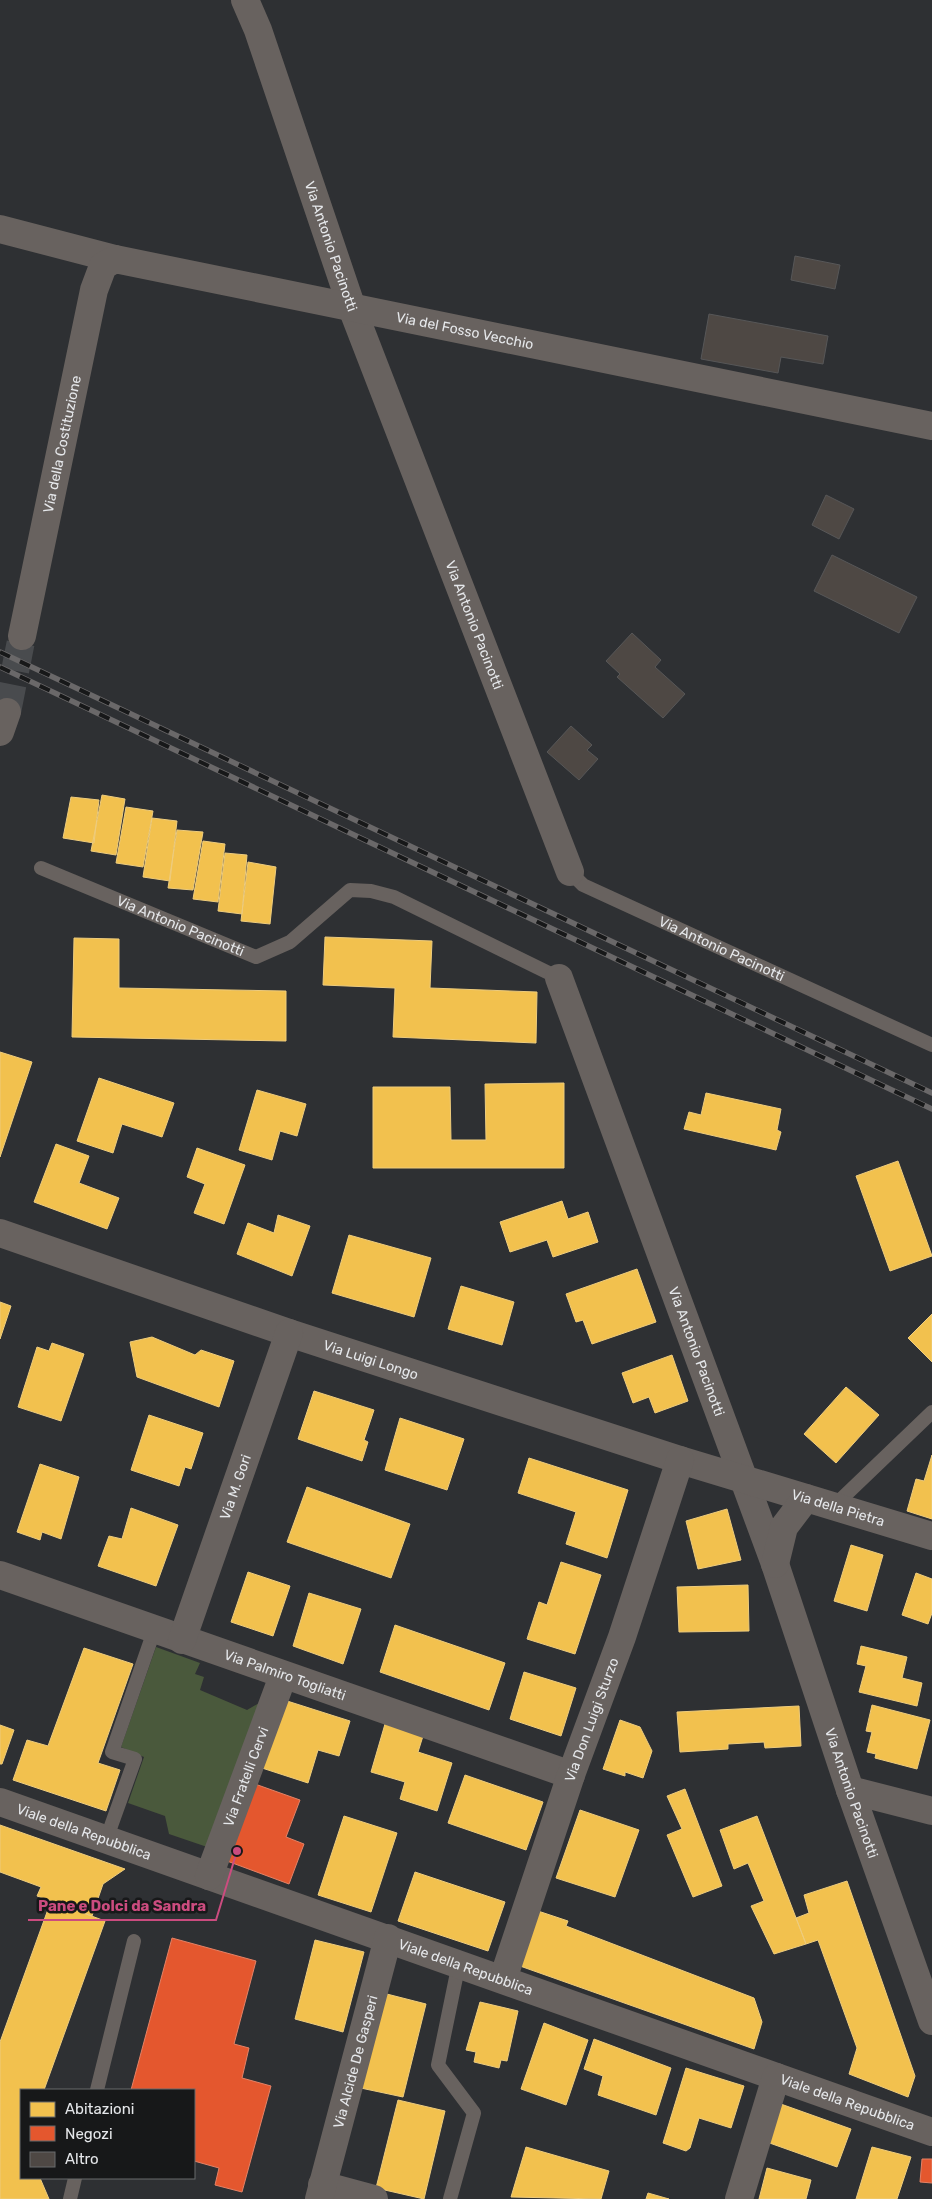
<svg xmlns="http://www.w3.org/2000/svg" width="932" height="2199" viewBox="0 0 932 2199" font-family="Rubik,sans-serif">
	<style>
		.green { fill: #4a593c }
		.homes { fill: #f2c14e; stroke: #eecc7d }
		.shops { fill: #e4572e; stroke: #e48266 }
		.building { fill: #4e4844; stroke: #575758 }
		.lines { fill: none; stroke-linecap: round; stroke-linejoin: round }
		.tertiary-tunnel { stroke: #494b4e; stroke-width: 28; stroke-dasharray: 28 14; stroke-linecap: butt }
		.service { stroke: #68625f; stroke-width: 14 }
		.minor { stroke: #68625f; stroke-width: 28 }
		.tertiary { stroke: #68625f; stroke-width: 28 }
		.rail-casing { stroke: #6a6869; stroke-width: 5.5 }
		.rail { stroke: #171819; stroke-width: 4; stroke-dasharray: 11; stroke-linecap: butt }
		.labels { text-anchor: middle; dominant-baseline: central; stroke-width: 5; stroke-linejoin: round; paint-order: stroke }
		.street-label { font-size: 14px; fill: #e5e7ea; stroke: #171819 }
		.leader { fill: none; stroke: #cb4c7f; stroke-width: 2 }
		.callout-dot { fill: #cb4c7f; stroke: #171819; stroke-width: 2 }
		.callout-label { font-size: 15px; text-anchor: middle; font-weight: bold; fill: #cb4c7f; stroke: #171819; stroke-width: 5; stroke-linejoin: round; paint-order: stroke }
	</style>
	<rect width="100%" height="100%" fill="#2e3033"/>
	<!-- green -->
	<path class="green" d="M 156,1647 L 200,1663 L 195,1674 L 204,1677 L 200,1690 L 247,1710 L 268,1698 L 213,1849 L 169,1834 L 165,1816 L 128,1803 L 144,1757 L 121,1747 Z"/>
	<!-- homes -->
	<path class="homes" d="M 102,795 L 125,799 L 116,855 L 91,851 Z
		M 71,797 L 99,800 L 94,843 L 63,838 Z
		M 126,807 L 153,811 L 143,867 L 116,863 Z
		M 152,818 L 177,821 L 170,881 L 143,877 Z
		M 177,830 L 203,832 L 193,890 L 168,888 Z
		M 203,841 L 225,844 L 218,902 L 193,899 Z
		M 225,853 L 247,855 L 242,914 L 218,911 Z
		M 248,862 L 276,867 L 270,924 L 241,921 Z
		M 325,937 L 432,941 L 430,988 L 537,992 L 536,1043 L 393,1037 L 395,988 L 323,985 Z
		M 74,938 L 119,939 L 119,988 L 286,991 L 286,1041 L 72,1037 Z
		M 0,1052 L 32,1062 L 0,1157 Z
		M 99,1078 L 174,1103 L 162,1137 L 122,1124 L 113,1153 L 77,1141 Z
		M 564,1083 L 564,1168 L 373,1168 L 373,1087 L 450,1087 L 451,1140 L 486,1140 L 485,1084 Z
		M 257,1090 L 306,1104 L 297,1136 L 280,1131 L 272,1160 L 239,1150 Z
		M 706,1093 L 781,1109 L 777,1130 L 781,1132 L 776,1150 L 684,1129 L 689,1112 L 701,1115 Z
		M 56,1144 L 89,1156 L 79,1183 L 119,1198 L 107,1229 L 34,1202 Z
		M 197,1148 L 245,1165 L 224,1224 L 194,1213 L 205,1184 L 187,1177 Z
		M 898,1161 L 932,1256 L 890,1271 L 856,1176 Z
		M 562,1201 L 568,1219 L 588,1212 L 598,1242 L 553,1257 L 547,1240 L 510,1252 L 500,1222 Z
		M 278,1215 L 310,1226 L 292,1276 L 237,1254 L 248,1223 L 274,1233 Z
		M 349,1235 L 431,1258 L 414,1317 L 332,1293 Z
		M 637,1269 L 656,1322 L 592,1344 L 583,1320 L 576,1322 L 566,1294 Z
		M 461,1286 L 514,1302 L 502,1345 L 448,1329 Z
		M 0,1302 L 11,1306 L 0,1339 Z
		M 932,1314 L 932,1362 L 908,1338 Z
		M 152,1337 L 195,1355 L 201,1350 L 234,1361 L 219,1407 L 137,1377 L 130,1342 Z
		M 52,1343 L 84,1354 L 61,1421 L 18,1407 L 37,1347 L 49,1351 Z
		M 672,1355 L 688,1401 L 655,1413 L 649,1397 L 633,1403 L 622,1373 Z
		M 846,1387 L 879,1415 L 836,1463 L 804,1434 Z
		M 314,1391 L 374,1410 L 364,1440 L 368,1442 L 362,1461 L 298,1439 Z
		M 149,1415 L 203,1433 L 191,1469 L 185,1467 L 179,1486 L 131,1470 Z
		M 400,1418 L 464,1439 L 447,1490 L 385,1470 Z
		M 932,1455 L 932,1519 L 907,1511 L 916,1479 L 924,1481 Z
		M 529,1458 L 628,1490 L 607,1558 L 566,1544 L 576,1512 L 518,1493 Z
		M 40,1464 L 79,1477 L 61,1539 L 42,1532 L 40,1540 L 17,1532 Z
		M 307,1487 L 410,1524 L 391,1578 L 287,1542 Z
		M 131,1508 L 178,1525 L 156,1586 L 98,1566 L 109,1536 L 122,1539 Z
		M 727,1509 L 741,1560 L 698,1569 L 686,1521 Z
		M 851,1545 L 883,1555 L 867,1611 L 834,1601 Z
		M 561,1562 L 601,1575 L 575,1654 L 527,1639 L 539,1602 L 547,1605 Z
		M 248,1572 L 290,1586 L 273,1636 L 231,1622 Z
		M 916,1573 L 932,1579 L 932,1613 L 928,1624 L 902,1615 Z
		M 748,1585 L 749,1631 L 679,1632 L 677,1587 Z
		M 309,1593 L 361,1609 L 343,1664 L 293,1646 Z
		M 395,1625 L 505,1663 L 489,1710 L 380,1672 Z
		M 861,1646 L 907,1657 L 902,1678 L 922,1683 L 917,1706 L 859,1692 L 866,1666 L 857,1664 Z
		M 84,1648 L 133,1664 L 98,1763 L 120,1770 L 106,1811 L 13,1780 L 27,1740 L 48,1746 Z
		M 524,1672 L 576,1688 L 561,1736 L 510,1719 Z
		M 284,1700 L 350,1721 L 339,1756 L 318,1750 L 308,1783 L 262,1768 Z
		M 872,1705 L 930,1720 L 917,1769 L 875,1758 L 876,1754 L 867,1752 L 872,1732 L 866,1731 Z
		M 799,1706 L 801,1746 L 765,1748 L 764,1742 L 728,1744 L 728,1749 L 680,1752 L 677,1712 Z
		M 620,1720 L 640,1727 L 652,1751 L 643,1778 L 625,1772 L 625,1776 L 603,1769 Z
		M 385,1724 L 423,1736 L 418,1752 L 452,1763 L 437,1811 L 400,1799 L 405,1782 L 371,1772 Z
		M 0,1725 L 14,1730 L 2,1764 L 0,1764 Z
		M 465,1775 L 543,1802 L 526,1850 L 448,1823 Z
		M 685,1789 L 722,1886 L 693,1897 L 667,1835 L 682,1829 L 667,1796 Z
		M 580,1810 L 639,1830 L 615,1897 L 556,1878 Z
		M 344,1816 L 397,1833 L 371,1912 L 318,1895 Z
		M 757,1816 L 806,1944 L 774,1954 L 751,1906 L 764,1901 L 748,1863 L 734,1869 L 720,1830 Z
		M 0,1825 L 125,1869 L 103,1884 L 92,1916 L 37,1896 L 41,1887 L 0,1872 Z
		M 415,1872 L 505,1902 L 488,1951 L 398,1921 Z
		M 847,1881 L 915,2076 L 908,2097 L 849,2074 L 857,2048 L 818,1940 L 806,1944 L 796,1918 L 809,1913 L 804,1895 Z
		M 51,1901 L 105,1921 L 44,2090 L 21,2090 L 21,2178 L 40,2178 L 49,2199 L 0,2199 L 0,2042 Z
		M 538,1911 L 568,1921 L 566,1926 L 754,1998 L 762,2022 L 754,2049 L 520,1966 Z
		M 315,1940 L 364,1952 L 343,2032 L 295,2019 Z
		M 379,1992 L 426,2004 L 403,2097 L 356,2087 Z
		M 480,2002 L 518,2011 L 507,2061 L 501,2060 L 499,2068 L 474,2062 L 476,2052 L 466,2050 Z
		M 544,2023 L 588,2040 L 566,2105 L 521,2089 Z
		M 594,2039 L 671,2068 L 656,2115 L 598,2095 L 603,2076 L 584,2069 Z
		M 686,2068 L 744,2086 L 731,2128 L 699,2118 L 690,2148 L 686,2151 L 663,2143 Z
		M 398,2100 L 445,2111 L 424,2199 L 376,2188 Z
		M 778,2103 L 851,2129 L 837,2167 L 764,2141 Z
		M 526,2147 L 609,2171 L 601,2199 L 511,2197 Z
		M 872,2147 L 911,2157 L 897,2199 L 856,2199 Z
		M 767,2168 L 811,2180 L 806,2199 L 759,2199 Z
		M 648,2193 L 669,2199 L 646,2199 Z"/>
	<!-- shops -->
	<path class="shops" d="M 255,1784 L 300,1800 L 286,1837 L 304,1844 L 289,1884 L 227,1861 Z
		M 172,1938 L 256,1961 L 234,2044 L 249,2048 L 242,2078 L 271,2086 L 242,2192 L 215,2185 L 219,2168 L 194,2161 L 194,2090 L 131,2090 Z
		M 922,2159 L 932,2159 L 932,2183 L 920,2182 Z"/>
	<!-- building -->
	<path class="building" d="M 795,256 L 840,265 L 835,289 L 791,280 Z
		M 709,314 L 828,336 L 823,364 L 781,357 L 778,373 L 701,359 Z
		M 826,495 L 854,509 L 839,539 L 812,525 Z
		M 832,555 L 917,597 L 899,633 L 814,591 Z
		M 632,633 L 661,660 L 655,667 L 685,694 L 663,718 L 617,677 L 620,674 L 606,661 Z
		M 571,726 L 592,745 L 587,750 L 598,759 L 579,780 L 547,752 Z"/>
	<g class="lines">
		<!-- tertiary-tunnel -->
		<path class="tertiary-tunnel" d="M 7,712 L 22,636"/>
		<!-- service -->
		<g class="service">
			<path id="s1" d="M 41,868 L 256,957 L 290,942 L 350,890 L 371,891 L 394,897 L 559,978"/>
			<path id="s2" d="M 570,872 L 583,885 L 932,1045"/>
			<path d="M 834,1506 L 932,1412"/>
			<path d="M 106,1840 L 135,1759 L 112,1752 L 154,1631"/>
			<path d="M 97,2090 L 134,1941"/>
			<path d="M 70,2199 L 75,2178"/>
			<path d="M 450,2199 L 474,2113 L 438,2065 L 459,1963"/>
		</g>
		<!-- minor -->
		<g class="minor">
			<path id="s3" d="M 245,0 L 258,30 L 352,308 L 570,872"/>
			<path d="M 0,229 L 115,259"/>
			<path id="s4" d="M 559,978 L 775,1564 L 850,1790 L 932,2021"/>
			<path id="s5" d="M 0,1233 L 289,1333 L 680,1460 L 932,1536"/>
			<path d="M 775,1564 L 784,1527 L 806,1498"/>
			<path id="s6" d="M 0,1575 L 571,1775"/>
			<path id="s7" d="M 182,1640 L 289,1333"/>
			<path d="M 850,1790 L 932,1811"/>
			<path id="s8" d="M 0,1802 L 932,2132"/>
			<path id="s9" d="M 209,1876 L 283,1676"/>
			<path id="s10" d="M 503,1979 L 571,1775 L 622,1637 L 680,1460"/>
			<path d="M 322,2185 L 374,2199"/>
			<path id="s11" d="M 319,2199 L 388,1938"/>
			<path d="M 739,2199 L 776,2077"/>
		</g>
		<!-- tertiary -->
		<g class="tertiary">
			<path id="s12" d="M 22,636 L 94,290 L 103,266 L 115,259 L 932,426"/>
			<path d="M 0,732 L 7,712"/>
		</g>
		<!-- rail casing -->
		<g class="rail-casing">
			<path id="rail" d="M 0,652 L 932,1093
				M 0,667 L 932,1109"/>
		</g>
		<!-- rail -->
		<use href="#rail" class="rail"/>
	</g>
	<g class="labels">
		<!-- street labels -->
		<g class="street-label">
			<text stroke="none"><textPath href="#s3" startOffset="261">Via Antonio Pacinotti</textPath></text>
			<text stroke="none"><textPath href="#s12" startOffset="750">Via del Fosso Vecchio</textPath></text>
			<text stroke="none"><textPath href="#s12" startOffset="196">Via della Costituzione</textPath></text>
			<text stroke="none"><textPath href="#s3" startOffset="666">Via Antonio Pacinotti</textPath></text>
			<text stroke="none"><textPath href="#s1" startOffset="151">Via Antonio Pacinotti</textPath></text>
			<text stroke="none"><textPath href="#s2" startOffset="171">Via Antonio Pacinotti</textPath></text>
			<text stroke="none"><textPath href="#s4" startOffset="398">Via Antonio Pacinotti</textPath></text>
			<text stroke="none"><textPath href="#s5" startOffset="392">Via Luigi Longo</textPath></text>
			<text stroke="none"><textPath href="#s7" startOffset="162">Via M. Gori</textPath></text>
			<text stroke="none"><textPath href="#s5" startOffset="882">Via della Pietra</textPath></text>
			<text stroke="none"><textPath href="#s6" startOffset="302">Via Palmiro Togliatti</textPath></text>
			<text stroke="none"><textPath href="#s10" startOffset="274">Via Don Luigi Sturzo</textPath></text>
			<text stroke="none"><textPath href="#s9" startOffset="106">Via Fratelli Cervi</textPath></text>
			<text stroke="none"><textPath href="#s4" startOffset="866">Via Antonio Pacinotti</textPath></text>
			<text stroke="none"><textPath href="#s8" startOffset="89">Viale della Repubblica</textPath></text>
			<text stroke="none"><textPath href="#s8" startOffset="494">Viale della Repubblica</textPath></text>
			<text stroke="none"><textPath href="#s11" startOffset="142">Via Alcide De Gasperi</textPath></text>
			<text stroke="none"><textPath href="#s8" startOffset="899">Viale della Repubblica</textPath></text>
		</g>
	</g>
	<!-- callouts -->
	<path class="leader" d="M237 1851L216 1920H28"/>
	<circle class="callout-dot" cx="237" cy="1851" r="5"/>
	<g class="callout-label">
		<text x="122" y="1911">Pane e Dolci da Sandra</text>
	</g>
	<!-- legend -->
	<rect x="20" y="2089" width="175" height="90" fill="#171819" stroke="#696b6d"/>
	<rect x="30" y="2102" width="25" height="15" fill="#f2c14e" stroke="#696b6d"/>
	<text x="65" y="2114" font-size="15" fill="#e5e7ea">Abitazioni</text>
	<rect x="30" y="2126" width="25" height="15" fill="#e4572e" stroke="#696b6d"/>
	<text x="65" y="2139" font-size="15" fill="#e5e7ea">Negozi</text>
	<rect x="30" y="2152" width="25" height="15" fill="#4e4844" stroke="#696b6d"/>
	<text x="65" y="2164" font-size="15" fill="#e5e7ea">Altro</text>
</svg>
